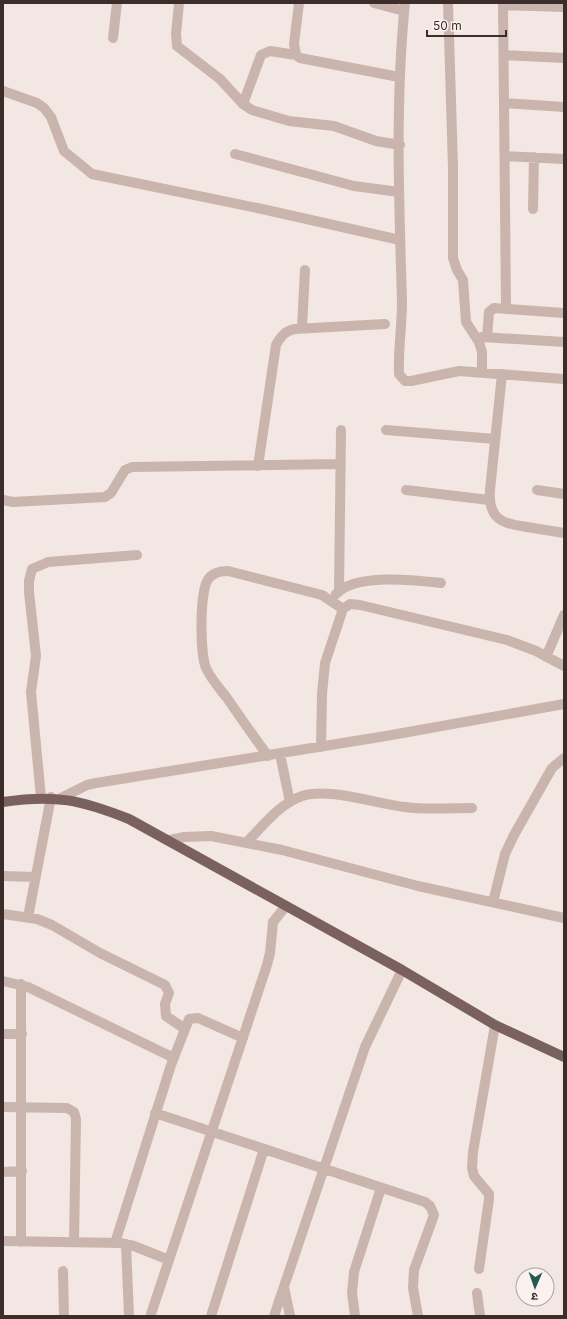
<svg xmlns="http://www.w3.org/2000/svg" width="567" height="1319" viewBox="0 0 567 1319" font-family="Inter,'Noto Sans Devanagari',sans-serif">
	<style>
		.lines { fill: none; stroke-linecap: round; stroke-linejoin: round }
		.street { stroke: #cab5ae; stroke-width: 10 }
		.primary { stroke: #7a615e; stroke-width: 10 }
	</style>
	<rect width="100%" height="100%" fill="#f2e7e2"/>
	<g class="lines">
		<!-- street -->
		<path class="street" d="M 179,3 L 176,34 L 177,46 L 220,79 L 243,104 L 252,110 L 289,121 L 334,126 L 376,141 L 400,145
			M 299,3 L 294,44 L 296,55 L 300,58 L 399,77
			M 374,3 L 404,11
			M 405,3 C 395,102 399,202 402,301 C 402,326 398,350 399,374 L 405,381 L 411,381 L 459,371 L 564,379
			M 448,3 L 453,167 L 453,258 L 457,270 L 463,280 L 466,322 L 479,342 L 482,352 L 482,372
			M 503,3 L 506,308
			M 503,5 L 564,7
			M 113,38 L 117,3
			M 504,55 L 564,58
			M 3,91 L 37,103 L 44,108 L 51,117 L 64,151 L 92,174 L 262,209 L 400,240
			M 505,103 L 564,107
			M 243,104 L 261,55 L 270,51 L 296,55
			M 235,154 L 354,186 L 399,192
			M 505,156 L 564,159
			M 533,209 L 534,157
			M 302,328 L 305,270
			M 482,337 L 564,342
			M 487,337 L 489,312 L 494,308 L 564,313
			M 502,374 L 490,490 C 488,519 502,524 527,527 C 539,529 552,531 564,533
			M 386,430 L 495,439
			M 258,466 L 276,345 C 281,336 285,331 295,329 L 385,324
			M 406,490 L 489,500
			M 537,490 L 564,494
			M 3,500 L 13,502 L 105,497 L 111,493 L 125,470 L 132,467 L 340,464
			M 339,592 L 341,430
			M 336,594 C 356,573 414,580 441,583
			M 546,657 L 564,615
			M 321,747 L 322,694 L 325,663 L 343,609 L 350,604 L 360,605 L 507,640 L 536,651 L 564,666
			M 280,754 L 290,802
			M 268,756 C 254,737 240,717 227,698 C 220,689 211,679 206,668 C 200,654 199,589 209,578 C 214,572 221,571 228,571 L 322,595 L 343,609
			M 41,798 L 31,692 L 36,656 L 29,592 L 29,581 L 32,569 L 48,562 L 137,555
			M 61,798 L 87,785 L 96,783 L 386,736 L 564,704
			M 170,840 L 184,837 L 211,836 L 282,850 L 418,886 L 564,918
			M 246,843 C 263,826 279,804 302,796 C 328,787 377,804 405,807 C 427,810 450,808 472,808
			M 3,876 L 35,877
			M 493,902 L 505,854 L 514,835 L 552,768 L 564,758
			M 3,914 L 37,919 L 52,925 L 100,953 L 165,985 L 169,993 L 165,1004 L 166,1016 L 185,1029
			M 28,917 L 51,797
			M 3,981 L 28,987 L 174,1058
			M 3,1034 L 22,1034
			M 3,1107 L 67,1108 L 74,1112 L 76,1119 L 74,1242
			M 155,1113 L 425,1202 L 430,1206 L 434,1215 L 414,1270 L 413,1288 L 418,1316
			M 3,1172 L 22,1171
			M 3,1241 L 120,1243 L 134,1246 L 169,1260
			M 21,1242 L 21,984
			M 115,1243 L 171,1065 L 189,1019 L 198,1018 L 243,1038
			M 126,1244 L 129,1316
			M 479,1269 L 489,1199 L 489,1194 L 474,1176 L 472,1168 L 473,1152 L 495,1025
			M 63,1271 L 64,1316
			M 284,1287 L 290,1316
			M 477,1293 L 480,1316
			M 151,1314 L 267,965 L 270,953 L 273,922 L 286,906
			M 211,1316 L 264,1149
			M 274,1316 L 365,1047 L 402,970
			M 355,1316 L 352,1293 L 354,1272 L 381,1188"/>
		<!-- primary -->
		<path class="primary" d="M 3,802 C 55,794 81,800 129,819 L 402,970 L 495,1025 L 564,1057"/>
	</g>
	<!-- border -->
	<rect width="567" height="1319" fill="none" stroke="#3a2d2c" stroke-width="8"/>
	<!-- north arrow -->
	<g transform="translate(535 1287) rotate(182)"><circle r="19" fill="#faf2ef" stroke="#ada3a1"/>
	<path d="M0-3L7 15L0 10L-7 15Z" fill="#245950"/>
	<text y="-6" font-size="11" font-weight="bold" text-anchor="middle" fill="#3a2d2c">उ</text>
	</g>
	<!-- scale -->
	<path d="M427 30v6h79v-6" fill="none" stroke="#3a2d2c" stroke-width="2"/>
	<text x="433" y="30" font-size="12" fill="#3a2d2c" stroke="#faf2ef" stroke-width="3" paint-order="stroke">50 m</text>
</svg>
